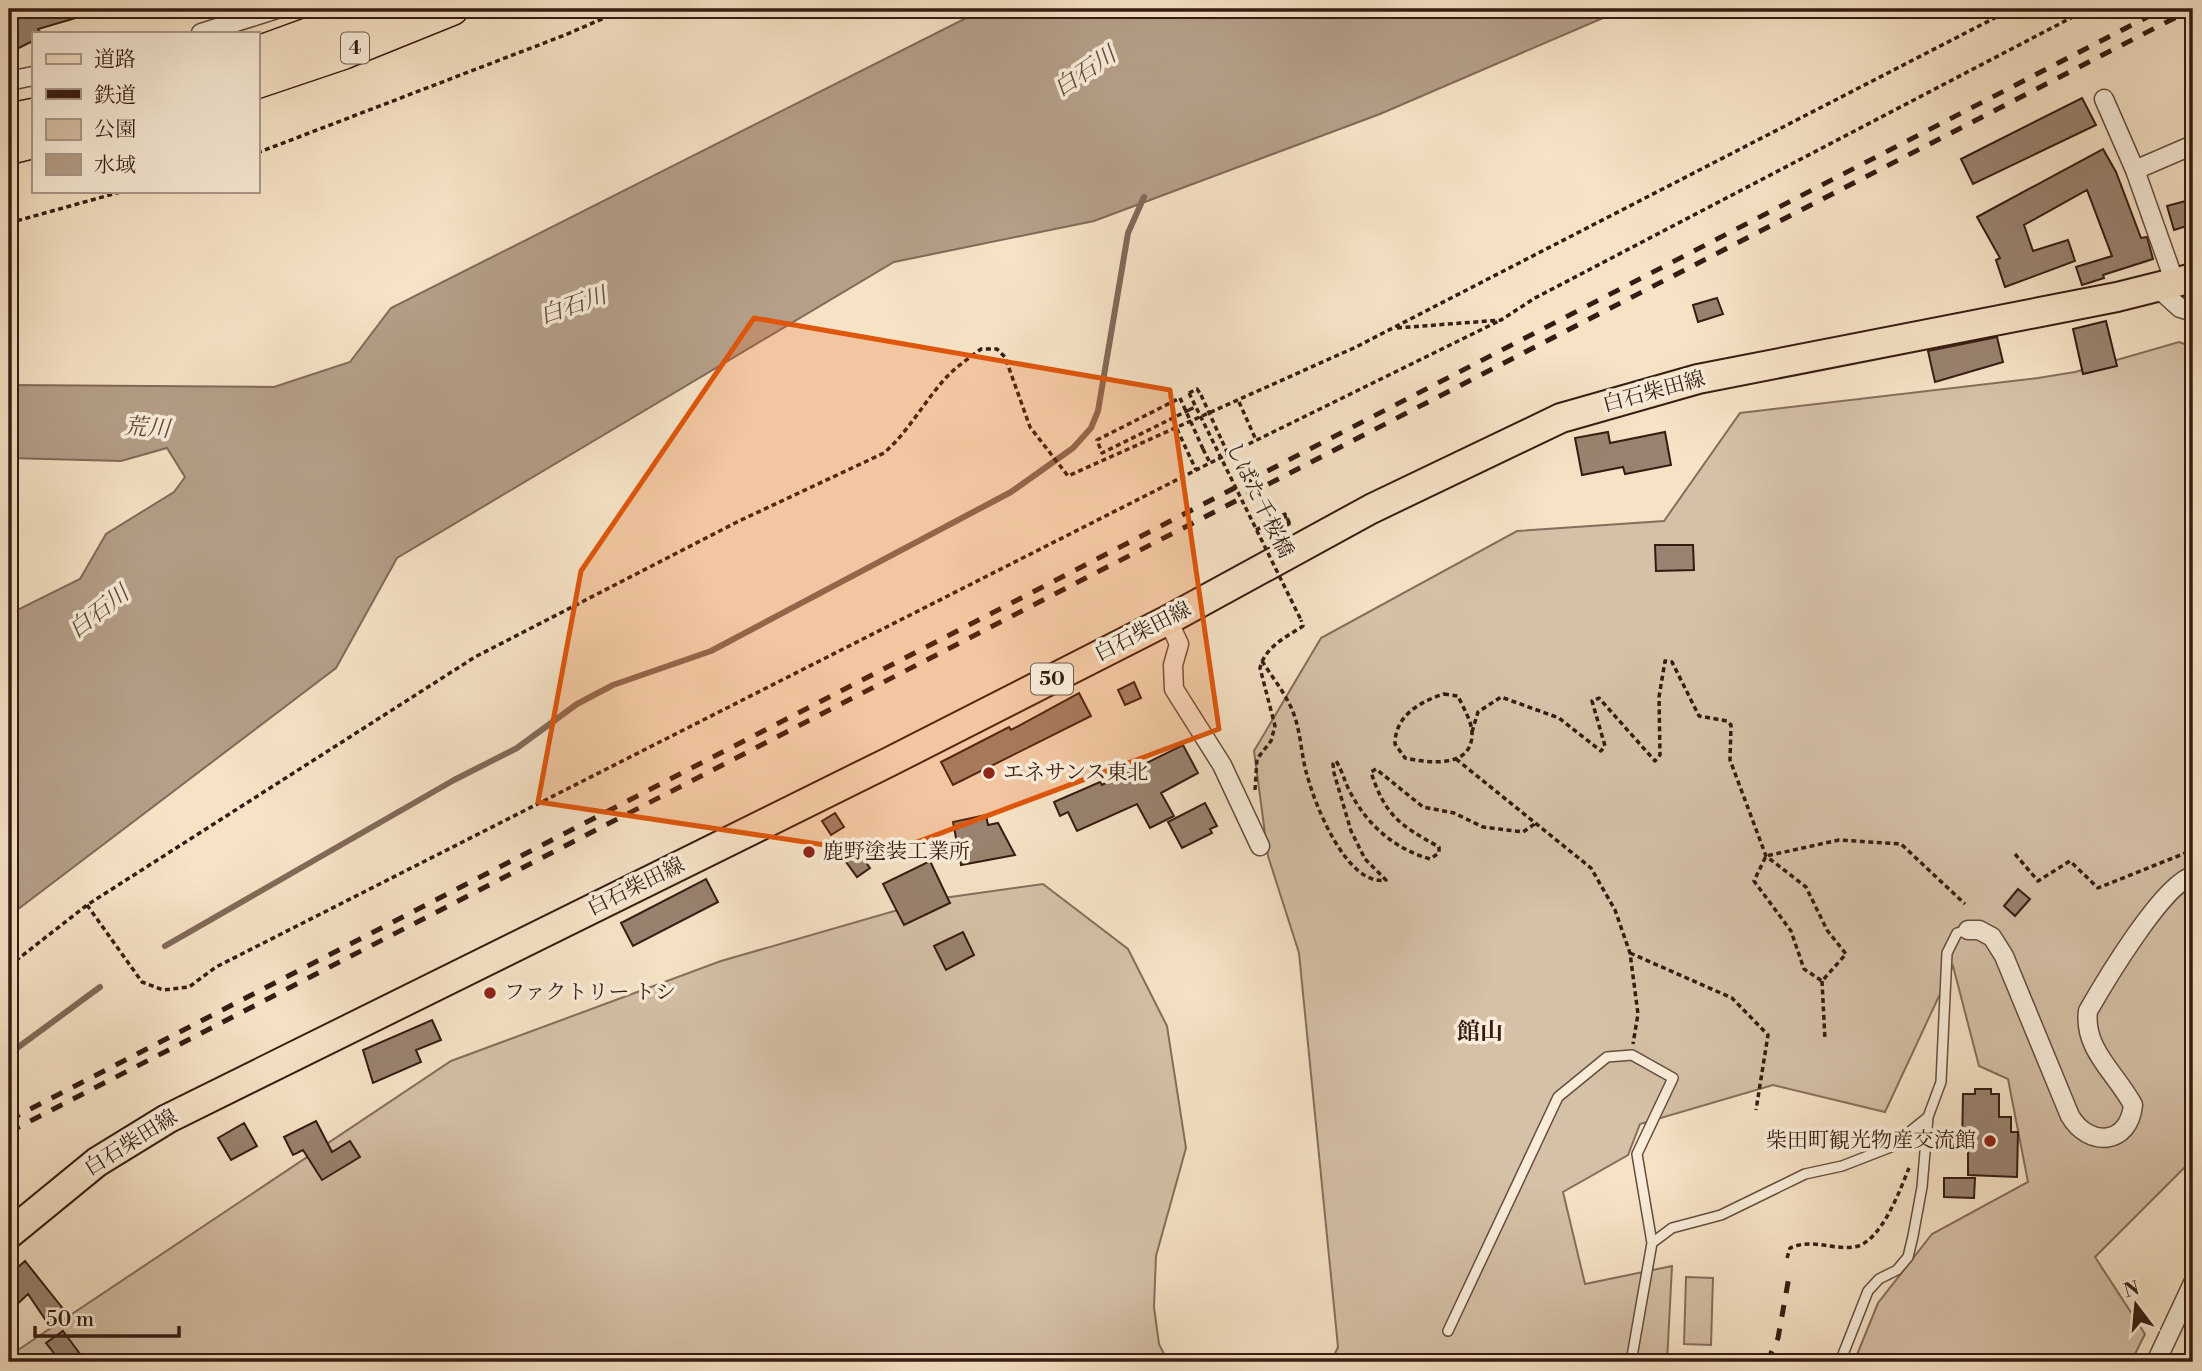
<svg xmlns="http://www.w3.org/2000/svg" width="2202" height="1371" viewBox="0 0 2202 1371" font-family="'Libre Bodoni','Noto Serif JP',serif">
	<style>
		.green { fill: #d5c1a7; stroke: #856e5c; stroke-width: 2 }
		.water { fill: #b49f89; stroke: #816a59; stroke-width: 2 }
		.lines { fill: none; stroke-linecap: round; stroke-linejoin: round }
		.stream { stroke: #816a59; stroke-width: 6 }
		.building { fill: #998370; stroke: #351b12; stroke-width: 2 }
		.lane-casing { stroke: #654d3f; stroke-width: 12 }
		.street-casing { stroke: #654d3f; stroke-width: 21 }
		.primary-casing { stroke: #351b12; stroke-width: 32 }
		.highway-casing { stroke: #351b12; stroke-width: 35 }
		.path { stroke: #351b12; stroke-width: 3.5; stroke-dasharray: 5 3.5; stroke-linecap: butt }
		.lane { stroke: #f9edda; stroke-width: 9 }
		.street { stroke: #f9edda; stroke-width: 18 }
		.primary { stroke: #f6e3c6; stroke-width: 28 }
		.highway { stroke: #f6e3c6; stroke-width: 32 }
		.rail { stroke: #351b12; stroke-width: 5; stroke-dasharray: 12 12; stroke-linecap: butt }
		.path-bridge { stroke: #351b12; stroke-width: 3.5; stroke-dasharray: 5 3.5; stroke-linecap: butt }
		.marked { fill: #df560c; fill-opacity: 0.2; stroke: #df560c; stroke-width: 5; stroke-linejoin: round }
		.poi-dot { fill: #8f2418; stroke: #f9edda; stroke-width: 2.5 }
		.labels { text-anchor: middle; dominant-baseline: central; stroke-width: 7; stroke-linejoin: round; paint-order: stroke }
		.shield { fill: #f9edda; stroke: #705a4e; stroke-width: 2 }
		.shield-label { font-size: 19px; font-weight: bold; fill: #351b12 }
		.street-label { font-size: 21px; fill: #351b12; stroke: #f9edda }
		.poi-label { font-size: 21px; fill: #351b12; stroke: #f9edda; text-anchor: start }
		.water-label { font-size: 23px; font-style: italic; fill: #61493c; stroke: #f9edda }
		.neighbourhood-label { font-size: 23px; font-weight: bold; fill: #351b12; stroke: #f9edda }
	</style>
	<rect width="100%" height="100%" fill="#f6e3c6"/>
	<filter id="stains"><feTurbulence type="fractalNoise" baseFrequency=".00286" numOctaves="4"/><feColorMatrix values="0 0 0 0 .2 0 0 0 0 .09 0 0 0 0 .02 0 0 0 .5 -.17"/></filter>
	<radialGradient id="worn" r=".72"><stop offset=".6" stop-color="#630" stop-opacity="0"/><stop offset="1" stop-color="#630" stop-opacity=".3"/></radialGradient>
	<!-- green -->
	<path class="green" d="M 2179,342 L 2193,347 L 2193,1159 L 2095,1257 L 2145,1334 L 2131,1362 L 1854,1362 L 1878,1303 L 1932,1234 L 2028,1182 L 2008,1079 L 1979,1066 L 1953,966 L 1885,1112 L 1773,1085 L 1640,1124 L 1628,1155 L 1563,1192 L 1585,1284 L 1672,1266 L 1667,1362 L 1331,1362 L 1338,1347 L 1299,953 L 1268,856 L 1254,751 L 1321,638 L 1517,531 L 1664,521 L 1740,413 L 2038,378 L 2075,372 Z
		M 1043,884 L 1128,949 L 1167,1026 L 1186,1148 L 1156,1256 L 1154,1307 L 1159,1344 L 1168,1362 L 9,1362 L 9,1356 L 451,1061 L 721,961 L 936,899 Z
		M 1686,1277 L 1713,1278 L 1711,1345 L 1684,1344 Z"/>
	<!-- water -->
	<path class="water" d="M 984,9 L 1624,9 L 1380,114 L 1094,221 L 894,262 L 397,558 L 336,668 L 9,916 L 9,614 L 80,579 L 106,534 L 174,492 L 185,477 L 167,448 L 121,461 L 9,458 L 9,385 L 274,387 L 350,362 L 391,308 Z"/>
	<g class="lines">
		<!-- stream -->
		<path class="stream" d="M 165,946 L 454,780 L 517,748 L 577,704 L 613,685 L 711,651 L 1011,492 L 1073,448 L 1091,428 L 1098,411 L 1128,233 L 1144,197
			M 9,1054 L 100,987"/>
	</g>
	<!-- building -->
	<path class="building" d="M 35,9 L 93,9 L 93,13 L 38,29 L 41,33 L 33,33 L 33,41 L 15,50 L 9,40 L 9,24 Z
		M 2082,98 L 2096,125 L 1973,184 L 1961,159 Z
		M 2103,149 L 2116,172 L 2141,238 L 2147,237 L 2153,259 L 2103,275 L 2104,278 L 2082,285 L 2076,267 L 2112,256 L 2087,190 L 2024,225 L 2033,251 L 2068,240 L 2075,261 L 2005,287 L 1996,260 L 2000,258 L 1977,217 Z
		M 2193,199 L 2193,224 L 2174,230 L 2167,206 Z
		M 1717,298 L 1723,314 L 1698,322 L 1693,305 Z
		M 2106,321 L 2117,366 L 2083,374 L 2073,329 Z
		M 1997,337 L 2003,362 L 1935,382 L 1928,351 Z
		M 1608,432 L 1610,443 L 1665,432 L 1671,465 L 1625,474 L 1623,467 L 1582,475 L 1575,438 Z
		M 1655,545 L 1693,545 L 1694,570 L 1656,571 Z
		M 1134,682 L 1141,698 L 1125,705 L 1118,690 Z
		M 1079,693 L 1091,716 L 953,785 L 941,762 L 1009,727 L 1011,730 Z
		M 1183,745 L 1198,773 L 1161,793 L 1174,816 L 1150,828 L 1137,804 L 1077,831 L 1068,812 L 1060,816 L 1054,802 L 1100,782 L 1102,785 Z
		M 1205,803 L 1217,826 L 1210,829 L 1212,833 L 1182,848 L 1168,822 Z
		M 835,813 L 844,827 L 831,835 L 822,821 Z
		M 986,815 L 988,825 L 998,823 L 1015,855 L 961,865 L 953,822 Z
		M 854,846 L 870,868 L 857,877 L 841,855 Z
		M 930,861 L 950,903 L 904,925 L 883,884 Z
		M 706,879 L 718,902 L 633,946 L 621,923 Z
		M 2018,889 L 2030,899 L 2015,916 L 2004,906 Z
		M 963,932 L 974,955 L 946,970 L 934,946 Z
		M 432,1020 L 441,1040 L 416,1050 L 421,1062 L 373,1083 L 363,1050 Z
		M 1975,1089 L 1991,1089 L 1991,1094 L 1999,1094 L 1999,1117 L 2011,1117 L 2011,1132 L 2018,1132 L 2017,1177 L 1968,1175 L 1968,1147 L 1962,1147 L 1963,1094 L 1975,1094 Z
		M 316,1121 L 332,1152 L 350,1141 L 360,1157 L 322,1180 L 303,1150 L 293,1155 L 284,1137 Z
		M 244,1123 L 257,1146 L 231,1160 L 218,1138 Z
		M 1944,1178 L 1975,1178 L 1974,1198 L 1944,1197 Z
		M 25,1261 L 64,1310 L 47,1322 L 28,1294 L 9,1312 L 9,1275 Z
		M 63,1331 L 86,1362 L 61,1362 L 46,1343 Z"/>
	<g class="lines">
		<!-- lane casing -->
		<g class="lane-casing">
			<path id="lane" d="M 1448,1331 L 1558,1097 L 1607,1057 L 1632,1055 L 1673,1078 L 1637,1154 L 1652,1243
				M 1631,1362 L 1652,1243 L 1672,1228 L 1721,1215 L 1805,1174 L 1842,1166 L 1891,1147 L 1928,1117
				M 1840,1362 L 1868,1291 L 1879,1279 L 1897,1270 L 1908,1257 L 1913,1236 L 1922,1187 L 1928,1117 L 1941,1082 L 1947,953 L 1957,933 L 1968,930"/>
		</g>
		<!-- street casing -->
		<g class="street-casing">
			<path id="street" d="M 201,33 L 277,9
				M 9,81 L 33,76
				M 2104,99 L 2135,170 L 2175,283
				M 2135,170 L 2193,145
				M 2158,288 L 2180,308 L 2193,312
				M 1168,620 L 1179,644 L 1173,665 L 1174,689 L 1222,765 L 1260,846
				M 1968,930 L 1979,930 L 1992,937 L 2004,956 L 2070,1116 C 2089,1148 2129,1145 2133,1105 C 2116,1073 2083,1049 2088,1011 C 2104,983 2164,882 2193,876
				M 2156,1362 L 2193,1283"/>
		</g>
		<!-- primary casing -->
		<g class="primary-casing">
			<path id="primary" d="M 9,1234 L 97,1162 L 167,1119 L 889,762 L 1168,620 L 1371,509 L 1561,418 L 1698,379 L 2117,297 L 2193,278"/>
		</g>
		<!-- highway casing -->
		<g class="highway-casing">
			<path id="highway" d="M 257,53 L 378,9
				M 257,82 L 343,53 L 452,9
				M 9,120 L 33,115
				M 9,148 L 33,142"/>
		</g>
		<!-- path -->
		<path class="path" d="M 257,153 L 565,35 L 625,9
			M 9,223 L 124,191
			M 1397,328 L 1501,320 L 1535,298 L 2088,9
			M 1189,393 L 1197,389 L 1201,395
			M 1239,402 L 1256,440
			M 1189,410 L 1195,407
			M 1177,429 L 1196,470
			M 1222,441 L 1228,454
			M 1203,449 L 1210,463
			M 1268,525 L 1285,516 L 1289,524 L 1272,532
			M 1256,530 L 1267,524
			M 1262,661 C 1272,677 1286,694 1293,712 C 1301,732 1301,755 1307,775 C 1315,805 1347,887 1386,880 L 1365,859 L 1351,831 L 1334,773 L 1333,764 L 1336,761 C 1342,770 1344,780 1349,790 C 1367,825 1393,848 1430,859 L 1439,853 L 1439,847 C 1400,825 1385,816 1371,772 L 1376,769 L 1423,807 L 1454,813 L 1483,827 L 1523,832 L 1536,823
			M 1444,694 L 1458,696 C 1463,707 1472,722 1472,733 C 1473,769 1428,763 1405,758 L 1395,744 C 1395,716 1419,702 1444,694 Z
			M 1472,732 L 1478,712 L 1501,697 L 1559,718 L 1601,751 L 1605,746 L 1592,701 L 1599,698 L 1655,761 L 1660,755 L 1659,697 L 1665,661 L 1672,662 L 1699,716 L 1727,721 L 1731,725 L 1730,760 L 1766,856 L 1806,887 L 1827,930 L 1846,954 L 1822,981 L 1804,969 L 1791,931 L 1754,881 L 1766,856 L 1839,840 L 1901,844 L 1965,904
			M 1456,759 L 1591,868 L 1615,910 L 1630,953 L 1638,1014 L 1633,1044
			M 1255,790 L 1257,759 L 1271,741 L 1275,726 L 1260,668 C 1265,647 1286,637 1303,626 L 1301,620
			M 2015,854 L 2038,881 L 2070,861 L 2098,888 L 2193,850
			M 87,905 L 142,982 L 163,990 L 189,987 L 216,967 L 1210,463 L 1501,320
			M 1630,953 L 1732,998 L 1768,1035 L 1756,1110
			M 9,966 L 87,905 L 475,657 L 739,521 L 884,453 C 907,433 923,404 943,381 C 954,368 968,359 981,349 L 997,349 L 1005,357 L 1030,427 L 1068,476 L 1356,347 L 2012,9
			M 1822,981 L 1825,1040
			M 1787,1258 L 1790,1248 C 1812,1238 1831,1250 1854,1247 C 1881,1243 1900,1190 1909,1168"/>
		<!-- lane -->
		<use href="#lane" class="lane"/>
		<!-- street -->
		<use href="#street" class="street"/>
		<!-- primary -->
		<use href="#primary" class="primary"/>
		<!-- highway -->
		<use href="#highway" class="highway"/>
		<!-- rail -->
		<path class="rail" d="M 9,1120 L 2163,9
			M 9,1132 L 2192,9
			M 1767,1362 L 1778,1338 L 1789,1277"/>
		<!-- path-bridge -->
		<path class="path-bridge" d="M 1189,393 L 1301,620
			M 1201,395 L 1222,441
			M 1189,410 L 1183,413 L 1102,453 L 1097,440 L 1180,398 L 1203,449
			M 1267,524 L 1285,514 L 1289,522 L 1272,532 L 1268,525"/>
	</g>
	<!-- marked area -->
	<path class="marked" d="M 754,318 L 1170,390 L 1219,729 L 885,854 L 538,802 L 581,571 Z"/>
	<!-- markers -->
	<g class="poi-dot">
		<circle cx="989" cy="773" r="7"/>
		<circle cx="809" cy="852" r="7"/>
		<circle cx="490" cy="993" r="7"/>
		<circle cx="1990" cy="1141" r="7"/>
	</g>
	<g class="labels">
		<!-- shield labels -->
		<g class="shield">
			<rect x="341" y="32.5" width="28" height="31" rx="5"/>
			<rect x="1031" y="663.5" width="42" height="31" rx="5"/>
		</g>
		<g class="shield-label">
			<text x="355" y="48">4</text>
			<text x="1052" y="679">50</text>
		</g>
		<!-- street labels -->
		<g class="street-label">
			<text transform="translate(1654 392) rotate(-15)">白石柴田線</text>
			<text transform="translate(1259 500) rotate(64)">しばた千桜橋</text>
			<text transform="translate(1143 632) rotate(-27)">白石柴田線</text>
			<text transform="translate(636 887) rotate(-26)">白石柴田線</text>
			<text transform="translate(131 1143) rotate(-32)">白石柴田線</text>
		</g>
		<!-- poi labels -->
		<g class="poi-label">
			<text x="1003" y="773">エネサンス東北</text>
			<text x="823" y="852">鹿野塗装工業所</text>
			<text x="504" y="993">ファクトリー トシ</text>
			<text x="1976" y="1141" text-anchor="end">柴田町観光物産交流館</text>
		</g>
		<!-- water labels -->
		<g class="water-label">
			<text transform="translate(1085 72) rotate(-34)">白石川</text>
			<text transform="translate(573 306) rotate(-19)">白石川</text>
			<text transform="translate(147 428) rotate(4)">荒川</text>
			<text transform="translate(99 612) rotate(-38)">白石川</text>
		</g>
		<!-- neighbourhood labels -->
		<g class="neighbourhood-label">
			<text x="1480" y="1032">館山</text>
		</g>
	</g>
	<!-- margin -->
	<rect width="2202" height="1371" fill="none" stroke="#f6e3c6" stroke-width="35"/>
	<rect x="10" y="10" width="2181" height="1350" fill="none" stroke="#351b12" stroke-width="3.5"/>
	<rect x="18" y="18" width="2167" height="1336" fill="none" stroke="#351b12" stroke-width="2"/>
	<!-- legend -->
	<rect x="32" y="32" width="228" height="161" fill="#f9edda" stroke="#ab998a" stroke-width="2"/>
	<rect x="46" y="54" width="35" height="10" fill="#f6e3c6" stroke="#ab998a" stroke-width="2"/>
	<text x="94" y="66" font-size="21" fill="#351b12">道路</text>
	<rect x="46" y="89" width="35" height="10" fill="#351b12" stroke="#ab998a" stroke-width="2"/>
	<text x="94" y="102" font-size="21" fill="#351b12">鉄道</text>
	<rect x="46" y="119" width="35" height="21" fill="#d5c1a7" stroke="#ab998a" stroke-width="2"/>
	<text x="94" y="136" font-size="21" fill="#351b12">公園</text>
	<rect x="46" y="154" width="35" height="21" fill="#b49f89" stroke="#ab998a" stroke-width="2"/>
	<text x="94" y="172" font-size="21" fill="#351b12">水域</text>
	<!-- north arrow -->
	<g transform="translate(2136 1305) rotate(344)" stroke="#f9edda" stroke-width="5" paint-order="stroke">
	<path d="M0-5L12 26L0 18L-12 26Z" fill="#351b12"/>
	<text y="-10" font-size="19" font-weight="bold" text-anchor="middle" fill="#351b12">N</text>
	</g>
	<!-- scale -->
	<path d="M35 1326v10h144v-10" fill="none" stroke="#351b12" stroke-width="3.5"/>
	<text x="46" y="1326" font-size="21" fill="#351b12" stroke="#f9edda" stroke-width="5" paint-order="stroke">50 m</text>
	<rect width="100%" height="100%" filter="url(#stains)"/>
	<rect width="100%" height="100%" fill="url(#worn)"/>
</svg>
